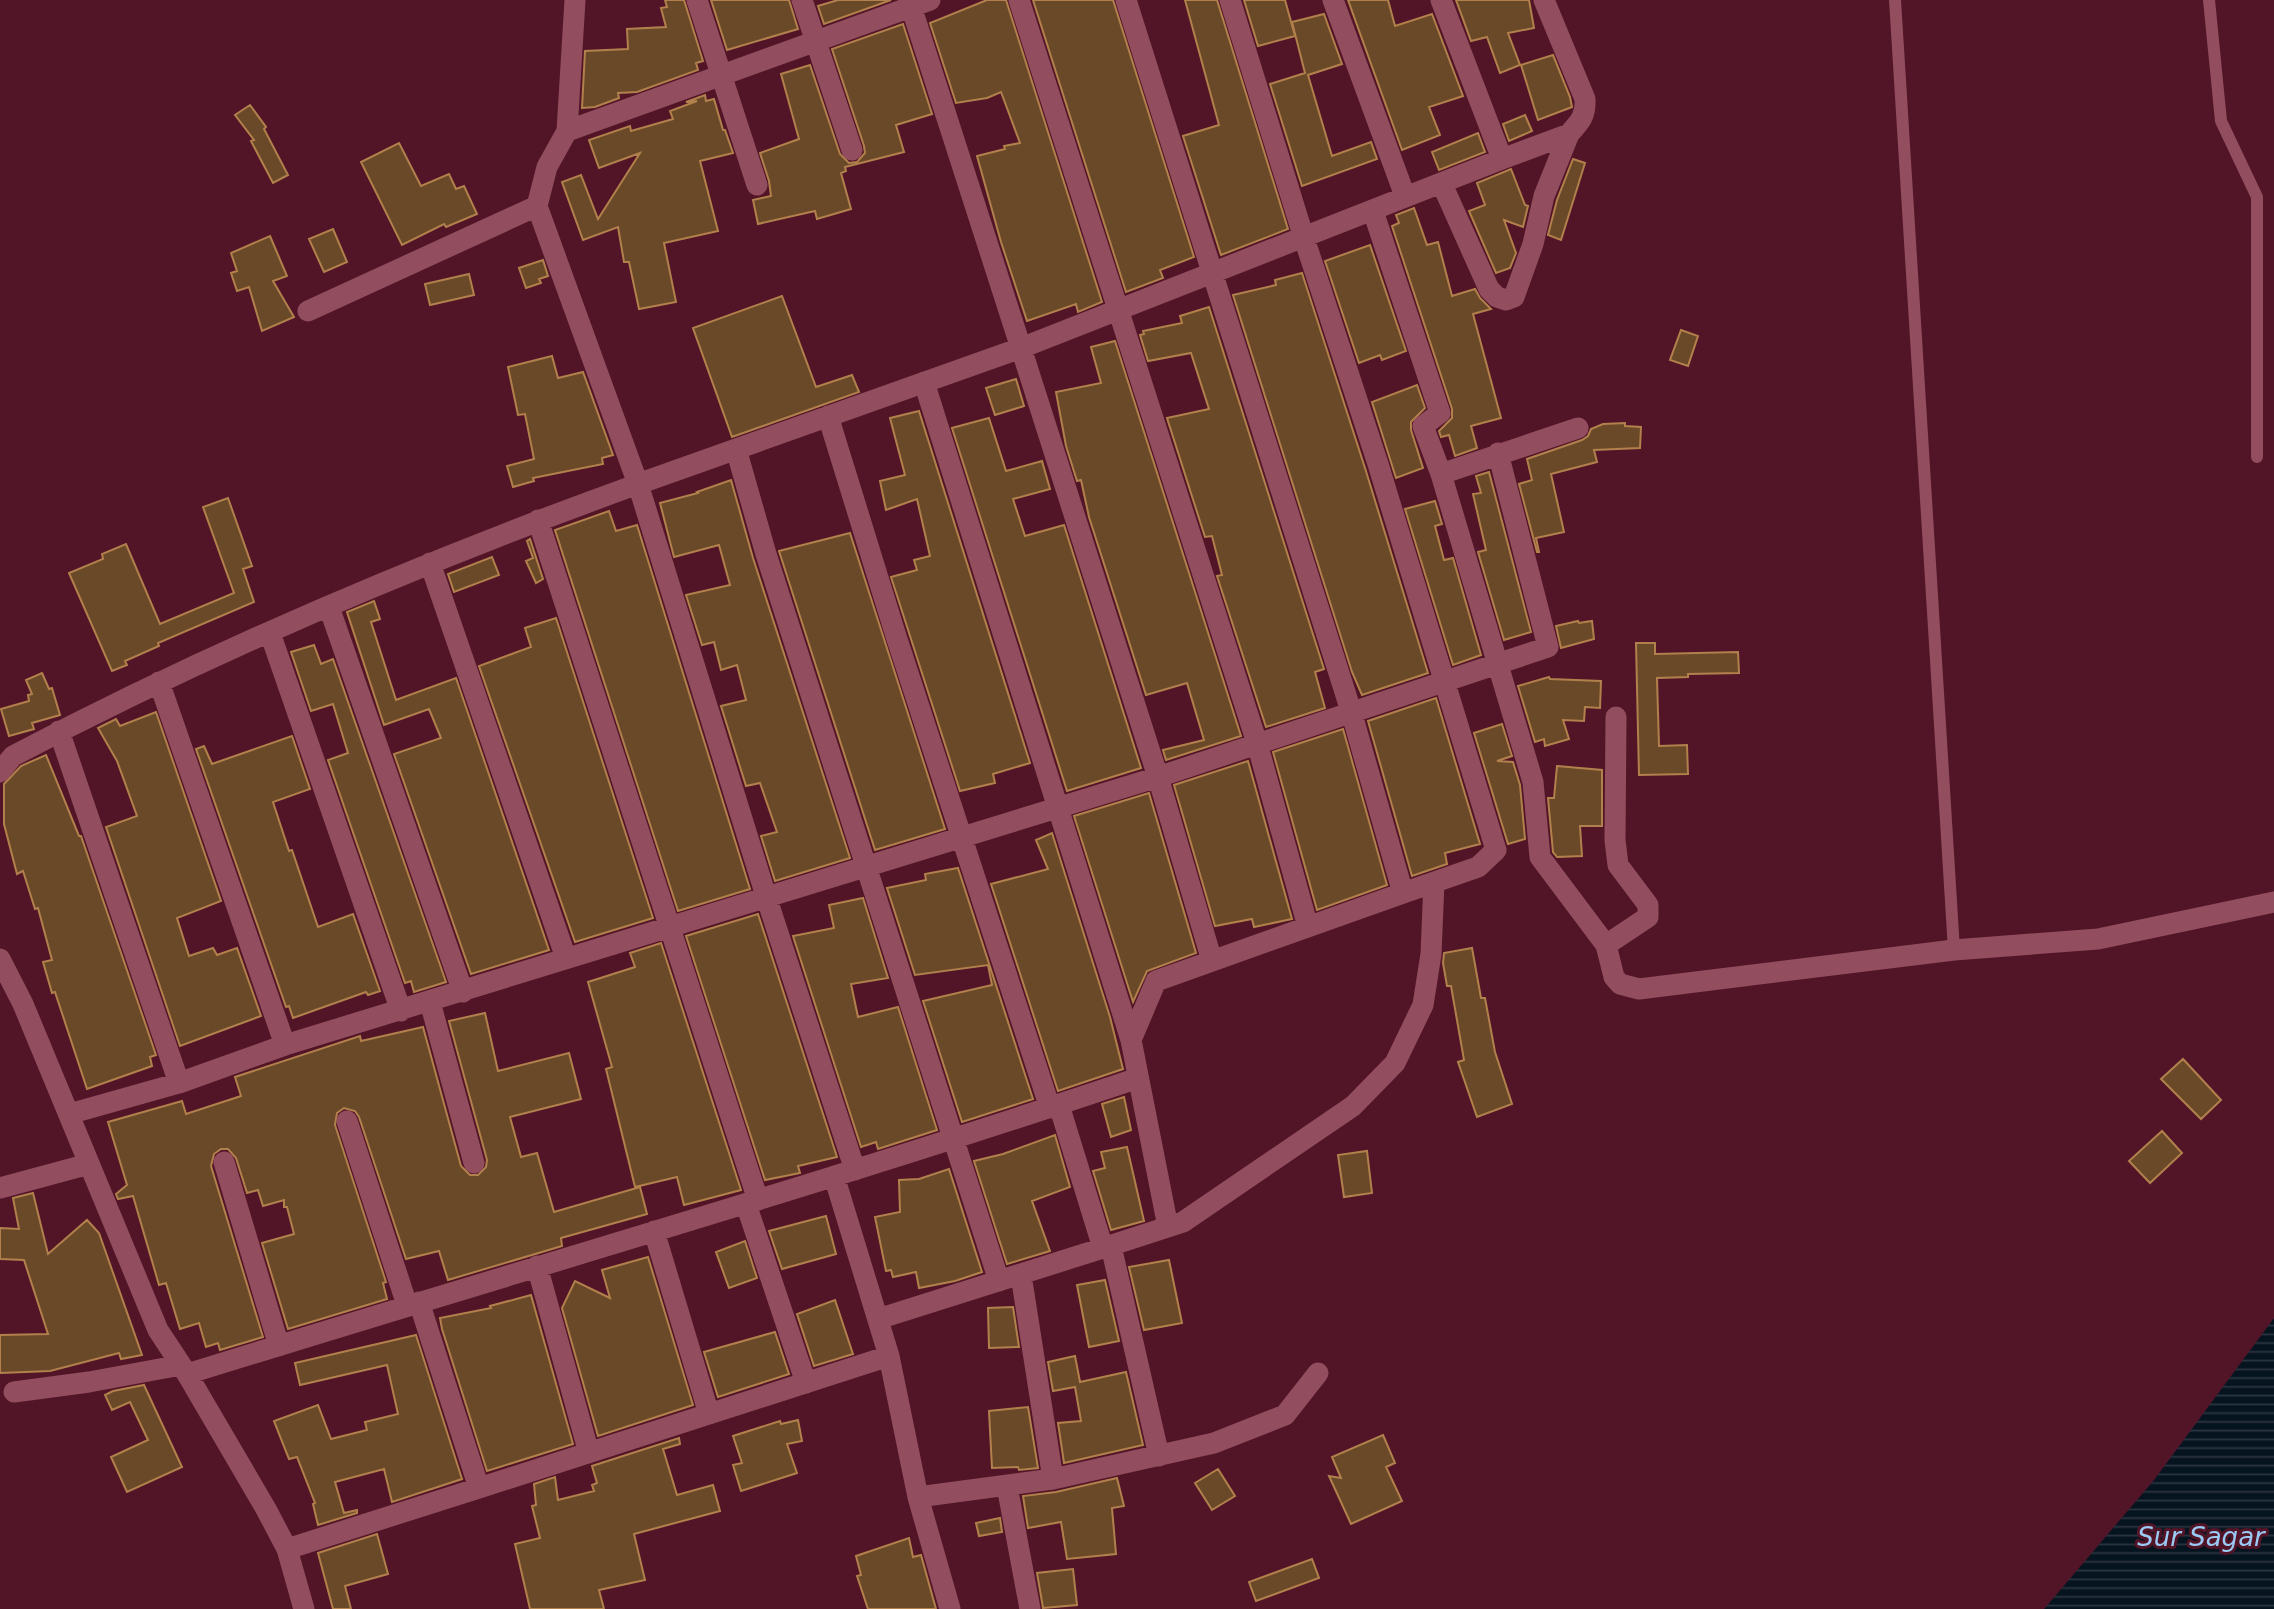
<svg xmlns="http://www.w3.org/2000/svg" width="2274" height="1609" viewBox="0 0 2274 1609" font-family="'DejaVu Sans',sans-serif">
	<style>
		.water { fill: url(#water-rules) }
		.building { fill: #694927; stroke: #b2804c; stroke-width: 2 }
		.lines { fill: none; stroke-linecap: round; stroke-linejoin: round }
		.lane { stroke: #924e5e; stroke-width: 12 }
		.street { stroke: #924e5e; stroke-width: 21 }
		.labels { text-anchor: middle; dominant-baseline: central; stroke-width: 6; stroke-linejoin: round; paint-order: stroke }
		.water-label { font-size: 26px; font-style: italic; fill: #9bcaf5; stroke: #521527 }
	</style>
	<defs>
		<pattern id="water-rules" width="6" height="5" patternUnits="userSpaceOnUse" patternTransform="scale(1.75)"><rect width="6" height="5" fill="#061420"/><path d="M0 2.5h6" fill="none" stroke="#2b3540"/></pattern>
	</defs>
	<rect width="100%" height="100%" fill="#521527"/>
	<!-- water -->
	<path class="water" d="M 2274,1318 L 2274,1609 L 2044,1609 L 2154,1480 Z"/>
	<!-- building -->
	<path class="building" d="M 665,0 L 684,0 L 703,61 L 696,63 L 698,70 L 637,92 L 618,93 L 619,98 L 595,107 L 582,108 L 585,51 L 628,49 L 627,29 L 666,27 L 661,8 L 667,7 Z
		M 711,0 L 789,0 L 798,29 L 727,50 Z
		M 838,0 L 891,0 L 824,24 L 818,6 Z
		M 987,0 L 1006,0 L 1102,302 L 1078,312 L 1076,304 L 1027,321 L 1001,242 L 977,156 L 1005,149 L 1004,146 L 1020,143 L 1001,92 L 987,98 L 956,103 L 930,23 Z
		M 1033,0 L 1113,0 L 1194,257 L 1160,270 L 1163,278 L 1126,292 Z
		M 1185,0 L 1217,0 L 1288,229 L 1221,255 L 1183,136 L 1219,125 Z
		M 1244,0 L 1285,0 L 1295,36 L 1258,46 Z
		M 1348,0 L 1388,0 L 1395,26 L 1432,14 L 1463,96 L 1429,107 L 1440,135 L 1402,150 Z
		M 1456,0 L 1529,0 L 1534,28 L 1508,33 L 1520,65 L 1500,73 L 1487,37 L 1471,41 Z
		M 1324,14 L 1342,64 L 1308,75 L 1332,156 L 1371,142 L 1377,159 L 1302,186 L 1270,84 L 1305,73 L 1292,22 Z
		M 903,24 L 932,114 L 896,125 L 904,152 L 845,167 L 846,171 L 841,173 L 851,209 L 817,219 L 815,211 L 758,224 L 753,200 L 771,196 L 769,181 L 760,153 L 799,139 L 781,74 L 810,65 L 840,154 L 849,163 L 857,162 L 865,153 L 864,146 L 832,49 Z
		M 1553,55 L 1570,97 L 1572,107 L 1538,120 L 1521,65 Z
		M 705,95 L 706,101 L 714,99 L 723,130 L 725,130 L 733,153 L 700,161 L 718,231 L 664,243 L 676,302 L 639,309 L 629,262 L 624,262 L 618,227 L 583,240 L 562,182 L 581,175 L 598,219 L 640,153 L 599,168 L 589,140 L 630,126 L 631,131 L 673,119 L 670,111 L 697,101 L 686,102 Z
		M 250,105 L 266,127 L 264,129 L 288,175 L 273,183 L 251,141 L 254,140 L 235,115 Z
		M 1525,115 L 1532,131 L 1509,141 L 1503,124 Z
		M 1478,133 L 1485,152 L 1439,170 L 1432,152 Z
		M 399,143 L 421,186 L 449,174 L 456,189 L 464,186 L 477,214 L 446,227 L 444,224 L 402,245 L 361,162 Z
		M 1573,159 L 1585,163 L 1561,240 L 1548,235 L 1557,200 Z
		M 1511,169 L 1525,205 L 1528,206 L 1523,227 L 1504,220 L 1516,253 L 1510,268 L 1496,273 L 1469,211 L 1485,205 L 1477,183 Z
		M 1414,208 L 1427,245 L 1438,242 L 1452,296 L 1475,289 L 1480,298 L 1491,309 L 1473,314 L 1501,418 L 1471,426 L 1477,448 L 1455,456 L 1449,435 L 1441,437 L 1439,431 L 1452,418 L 1452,409 L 1392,226 L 1399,223 L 1396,215 Z
		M 333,229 L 347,262 L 324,272 L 309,239 Z
		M 270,236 L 287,276 L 273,281 L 294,317 L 262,331 L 249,287 L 237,291 L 231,273 L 237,271 L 231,253 Z
		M 1370,245 L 1406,351 L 1382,360 L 1380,355 L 1359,363 L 1325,261 Z
		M 543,260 L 548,276 L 539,279 L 541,283 L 526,288 L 519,268 Z
		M 1302,273 L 1365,468 L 1428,673 L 1362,695 L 1352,672 L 1233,295 L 1276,285 L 1275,280 Z
		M 469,274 L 474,295 L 430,305 L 425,284 Z
		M 782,296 L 816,387 L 852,375 L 859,392 L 732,437 L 693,328 Z
		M 1209,307 L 1324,669 L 1315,672 L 1325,708 L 1266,727 L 1217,576 L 1222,575 L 1212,536 L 1205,537 L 1167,418 L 1209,409 L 1191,353 L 1148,361 L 1140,335 L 1144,334 L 1143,331 L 1182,323 L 1180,316 Z
		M 1681,330 L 1698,336 L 1688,366 L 1670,360 Z
		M 1115,341 L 1241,736 L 1166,760 L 1163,750 L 1204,740 L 1187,683 L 1146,695 L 1089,517 L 1081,480 L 1077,481 L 1066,446 L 1056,392 L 1101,383 L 1091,347 Z
		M 552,356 L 558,378 L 583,372 L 613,455 L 602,458 L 603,464 L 533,478 L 534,481 L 513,487 L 507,466 L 534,459 L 525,414 L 518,415 L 508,367 Z
		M 1016,379 L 1024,406 L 995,415 L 986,388 Z
		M 1417,385 L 1425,408 L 1411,422 L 1411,430 L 1423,468 L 1396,478 L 1372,402 Z
		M 919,411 L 1030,763 L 993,774 L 995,783 L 960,791 L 891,577 L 917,570 L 914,560 L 930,556 L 917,499 L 886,510 L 880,481 L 905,475 L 890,418 Z
		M 989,418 L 1006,471 L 1042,461 L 1050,489 L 1013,499 L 1025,536 L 1064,525 L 1141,768 L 1067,791 L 952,428 Z
		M 1625,423 L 1625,426 L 1641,427 L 1640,448 L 1594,450 L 1597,462 L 1551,474 L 1564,532 L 1536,538 L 1539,552 L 1537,552 L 1519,484 L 1532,480 L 1527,459 L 1582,440 L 1588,436 L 1591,429 L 1603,424 Z
		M 1489,472 L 1531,632 L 1504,640 L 1478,552 L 1486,550 L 1473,494 L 1481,493 L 1476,476 Z
		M 731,480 L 753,558 L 850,858 L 775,881 L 761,836 L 777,832 L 760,783 L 746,786 L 721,706 L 746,700 L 737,665 L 721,670 L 714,642 L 702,645 L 686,595 L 730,585 L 719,545 L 674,557 L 660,503 L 698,493 L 697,492 Z
		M 228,498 L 252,566 L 243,569 L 254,602 L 158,643 L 159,646 L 125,661 L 127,665 L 112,671 L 69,573 L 103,559 L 102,554 L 126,544 L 160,624 L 234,593 L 203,507 Z
		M 1435,501 L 1442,524 L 1435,526 L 1444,560 L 1453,558 L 1481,655 L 1453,665 L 1405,509 Z
		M 609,511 L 616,531 L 637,525 L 750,889 L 678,911 L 555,530 Z
		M 850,533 L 945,829 L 875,850 L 779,551 Z
		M 530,539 L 543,579 L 536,583 L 526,561 L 533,558 L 527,541 Z
		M 492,557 L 499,575 L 454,592 L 448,574 Z
		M 374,601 L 380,619 L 371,622 L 396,700 L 456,678 L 549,950 L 471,974 L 394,754 L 441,738 L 429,709 L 384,725 L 347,612 Z
		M 556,618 L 653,918 L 575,942 L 479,666 L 531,647 L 525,628 Z
		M 1578,621 L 1579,623 L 1592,621 L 1594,639 L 1561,648 L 1556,626 Z
		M 1636,643 L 1655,643 L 1655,654 L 1738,652 L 1739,673 L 1688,674 L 1688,677 L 1657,678 L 1659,746 L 1687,745 L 1688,774 L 1639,775 Z
		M 314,645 L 321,664 L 333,659 L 446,982 L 414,992 L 411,981 L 405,983 L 328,760 L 348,753 L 333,704 L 311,711 L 291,652 Z
		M 42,673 L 49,689 L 52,688 L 60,715 L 32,723 L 34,729 L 9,736 L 1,709 L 29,701 L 28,695 L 32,694 L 26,680 Z
		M 1549,677 L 1550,679 L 1601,681 L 1600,708 L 1585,707 L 1584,721 L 1563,720 L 1569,739 L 1545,746 L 1544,739 L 1535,742 L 1518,686 Z
		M 1436,698 L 1480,844 L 1445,853 L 1447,864 L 1412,876 L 1368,721 Z
		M 156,712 L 221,901 L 177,918 L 189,956 L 213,948 L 217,955 L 237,948 L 261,1016 L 180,1046 L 106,827 L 137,816 L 117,761 L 98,728 L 116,719 L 120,726 Z
		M 1502,724 L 1512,756 L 1497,761 L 1513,762 L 1520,785 L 1525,839 L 1508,844 L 1474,733 Z
		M 1343,729 L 1387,885 L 1317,910 L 1273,752 Z
		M 292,736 L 310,789 L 273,802 L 289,851 L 292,850 L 318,927 L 353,914 L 380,991 L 368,995 L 366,992 L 293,1018 L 289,1006 L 286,1007 L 196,749 L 204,746 L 212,764 Z
		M 46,755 L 79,836 L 81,836 L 156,1055 L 150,1057 L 152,1066 L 87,1089 L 55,992 L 52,993 L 43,962 L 52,960 L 38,908 L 35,909 L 23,871 L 17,874 L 4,824 L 4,784 L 21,766 Z
		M 1248,761 L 1292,919 L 1254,927 L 1252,919 L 1215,926 L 1174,785 Z
		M 1557,766 L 1602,770 L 1602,826 L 1580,826 L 1582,856 L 1557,857 L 1553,852 L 1548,798 L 1554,798 Z
		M 1149,793 L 1196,953 L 1147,971 L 1133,1002 L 1074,816 Z
		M 1052,833 L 1110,1017 L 1123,1069 L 1058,1091 L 991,884 L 1048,869 L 1036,840 Z
		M 958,868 L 1033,1099 L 962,1122 L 923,1001 L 992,985 L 988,965 L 915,975 L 887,888 L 926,880 L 925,874 Z
		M 863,898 L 888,978 L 851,984 L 858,1017 L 898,1007 L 937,1130 L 878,1149 L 876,1142 L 861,1147 L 793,936 L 834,928 L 829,905 Z
		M 758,914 L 837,1157 L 798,1166 L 800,1173 L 765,1180 L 686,936 Z
		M 661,943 L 741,1190 L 684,1205 L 677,1177 L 635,1187 L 606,1069 L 612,1067 L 588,982 L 635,967 L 630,953 Z
		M 1472,948 L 1481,998 L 1485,998 L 1495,1052 L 1512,1104 L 1477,1117 L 1458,1062 L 1464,1060 L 1451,986 L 1447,986 L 1443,963 L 1444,953 Z
		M 485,1013 L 498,1071 L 569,1053 L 581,1099 L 510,1117 L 521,1157 L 537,1153 L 554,1212 L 640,1187 L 647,1214 L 561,1238 L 562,1246 L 448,1280 L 439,1251 L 406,1259 L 359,1117 L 355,1111 L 344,1108 L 337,1113 L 335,1125 L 386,1282 L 383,1283 L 387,1299 L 288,1329 L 262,1243 L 294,1234 L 287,1207 L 284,1207 L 284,1200 L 263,1206 L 258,1190 L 247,1193 L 236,1158 L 228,1149 L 221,1149 L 214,1154 L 211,1166 L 263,1337 L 220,1350 L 218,1343 L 206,1347 L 199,1323 L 180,1329 L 166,1283 L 159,1285 L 133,1196 L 118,1199 L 116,1194 L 127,1185 L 108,1122 L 182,1101 L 186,1114 L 241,1096 L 235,1077 L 360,1036 L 361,1041 L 423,1027 L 461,1166 L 470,1175 L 478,1175 L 486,1167 L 487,1160 L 449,1021 Z
		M 2183,1059 L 2221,1100 L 2201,1119 L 2161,1079 Z
		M 1124,1097 L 1131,1130 L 1111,1137 L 1102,1104 Z
		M 2162,1131 L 2182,1153 L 2150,1183 L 2129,1161 Z
		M 1055,1135 L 1070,1187 L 1032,1201 L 1050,1251 L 1007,1264 L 974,1161 L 1003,1154 Z
		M 1127,1147 L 1144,1221 L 1111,1230 L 1093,1171 L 1105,1168 L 1101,1152 Z
		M 1367,1151 L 1372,1193 L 1344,1197 L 1338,1155 Z
		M 949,1169 L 982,1272 L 955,1281 L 919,1288 L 916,1272 L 893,1277 L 891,1270 L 886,1271 L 875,1217 L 900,1212 L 899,1180 L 919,1179 Z
		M 33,1193 L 48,1254 L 87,1220 L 99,1233 L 142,1355 L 121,1359 L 119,1353 L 50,1371 L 0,1373 L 0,1335 L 48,1334 L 24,1260 L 0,1259 L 0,1228 L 19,1229 L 13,1198 Z
		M 826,1216 L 836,1254 L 782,1269 L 769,1231 Z
		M 745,1241 L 757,1278 L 729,1288 L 716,1252 Z
		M 648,1257 L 693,1405 L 598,1436 L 562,1308 L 575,1281 L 610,1298 L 602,1270 Z
		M 1169,1260 L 1182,1323 L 1144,1330 L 1129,1267 Z
		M 1105,1280 L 1119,1341 L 1089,1347 L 1077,1285 Z
		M 531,1295 L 573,1444 L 487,1471 L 442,1329 L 440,1318 L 491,1308 L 490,1306 Z
		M 835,1300 L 853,1354 L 814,1366 L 797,1314 Z
		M 1013,1307 L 1019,1347 L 989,1348 L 988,1308 Z
		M 775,1332 L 789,1374 L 718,1397 L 704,1352 Z
		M 416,1335 L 462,1479 L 392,1502 L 384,1469 L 335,1482 L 344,1513 L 357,1510 L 357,1513 L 318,1525 L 313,1504 L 315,1503 L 297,1457 L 289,1459 L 274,1421 L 318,1405 L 331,1439 L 367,1430 L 365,1422 L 398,1414 L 387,1365 L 300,1385 L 295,1363 Z
		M 1075,1356 L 1080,1382 L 1126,1372 L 1143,1445 L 1064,1463 L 1058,1423 L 1081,1421 L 1075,1387 L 1053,1391 L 1048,1362 Z
		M 144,1385 L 182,1467 L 127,1492 L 111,1457 L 148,1440 L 130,1402 L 112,1410 L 105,1395 L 113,1391 Z
		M 1028,1407 L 1038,1468 L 1019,1470 L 1018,1467 L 992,1468 L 989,1411 Z
		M 798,1420 L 802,1441 L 787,1444 L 797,1473 L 741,1491 L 733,1465 L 742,1463 L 733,1436 L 780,1421 L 781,1424 Z
		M 1383,1435 L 1395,1463 L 1386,1467 L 1402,1501 L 1351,1524 L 1329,1476 L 1341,1478 L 1332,1457 Z
		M 679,1438 L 680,1444 L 663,1449 L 677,1495 L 713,1485 L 720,1511 L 634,1534 L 645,1580 L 599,1590 L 604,1609 L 530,1609 L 515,1544 L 540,1538 L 532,1506 L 536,1505 L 534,1484 L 555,1477 L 558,1500 L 594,1491 L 592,1485 L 597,1483 L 592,1466 Z
		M 1218,1469 L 1235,1496 L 1212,1510 L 1195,1483 Z
		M 1117,1478 L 1124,1506 L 1112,1508 L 1116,1554 L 1067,1559 L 1061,1522 L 1028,1528 L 1023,1496 L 1056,1492 Z
		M 1000,1518 L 1002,1532 L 979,1536 L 976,1523 Z
		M 377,1534 L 388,1574 L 345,1586 L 351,1609 L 333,1609 L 318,1553 Z
		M 909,1538 L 913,1557 L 921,1555 L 936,1609 L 868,1609 L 857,1576 L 861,1575 L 856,1556 Z
		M 1312,1559 L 1319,1578 L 1256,1601 L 1249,1582 Z
		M 1073,1569 L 1077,1605 L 1043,1608 L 1037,1573 Z"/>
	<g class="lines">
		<!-- lane -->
		<path class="lane" d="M 1895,0 L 1954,950
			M 2209,0 L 2221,121 L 2257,197 L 2257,457"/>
		<!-- street -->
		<path class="street" d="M 575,0 L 567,131 L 930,0
			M 697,0 L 757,185
			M 802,0 L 852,150
			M 909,0 L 1021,348 L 1502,159 L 1441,0
			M 1019,0 L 1257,743 L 1308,927
			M 1126,0 L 1351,711 L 1403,893 L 1156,981 L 1131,1040
			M 1230,0 L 1304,238 L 1378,464 L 1496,850 L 1478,867 L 1403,893
			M 1333,0 L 1405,196
			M 1544,0 L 1585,99 C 1586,116 1580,122 1569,134
			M 567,131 L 547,167 L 537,206 L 638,484 L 1021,348 L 1158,777 L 1212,961
			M 1442,184 L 1489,289 L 1497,297 L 1506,300 L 1514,297 L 1533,244 L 1544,196 L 1569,134 L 1502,159
			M 1373,211 L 1440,413 L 1423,426 L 1441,474 L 1533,782 L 1540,857 L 1606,945 L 1614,977 L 1620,984 L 1639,989 L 1954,950 L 2098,939 L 2274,902
			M 308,311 L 537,206
			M 924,382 L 1131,1040 L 1168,1227
			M 828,416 L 896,636 L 1050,1108
			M 736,449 L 766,554 L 999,1281
			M 1441,474 L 1578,428
			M 538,520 L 758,1200
			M 430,563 L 566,958
			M 329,607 L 463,992
			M 270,633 L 401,1011
			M 159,682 L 285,1045
			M 59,731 L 179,1083
			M 0,772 L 13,756 C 214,650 425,561 638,484 L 766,896 L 855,1170
			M 1606,945 L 1648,917 L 1648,905 L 1618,865 L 1615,840 L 1616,717
			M 0,959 L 23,1004 L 158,1330 L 187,1374 L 266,1509 L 287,1549 L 304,1609
			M 430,1002 L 474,1163
			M 69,1114 L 179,1083 L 285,1045 L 1158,777 L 1548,647 L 1498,453
			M 347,1121 L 407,1305
			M 224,1162 L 279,1346
			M 0,1188 L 89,1164
			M 746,1204 L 806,1383
			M 654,1231 L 709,1414
			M 1111,1246 L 1159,1456
			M 1103,1248 L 1183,1222 L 1353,1106 L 1395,1063 L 1423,1005 L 1431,954 L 1434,882
			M 537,1266 L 589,1453
			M 878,1319 L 1103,1248 L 1059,1105
			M 889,1356 L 918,1497 L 1053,1479 L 1021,1275
			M 187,1374 C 504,1275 824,1184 1138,1078
			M 14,1392 L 89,1382 L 181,1365
			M 1053,1479 L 1214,1443 L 1285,1415 L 1318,1373
			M 1007,1486 L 1030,1609
			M 479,1488 L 889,1356 L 834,1176
			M 918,1497 L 950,1609
			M 287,1549 L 479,1488 L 419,1302"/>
	</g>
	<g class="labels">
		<!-- water labels -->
		<g class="water-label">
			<text x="2201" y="1537">Sur Sagar</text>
		</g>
	</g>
</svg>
